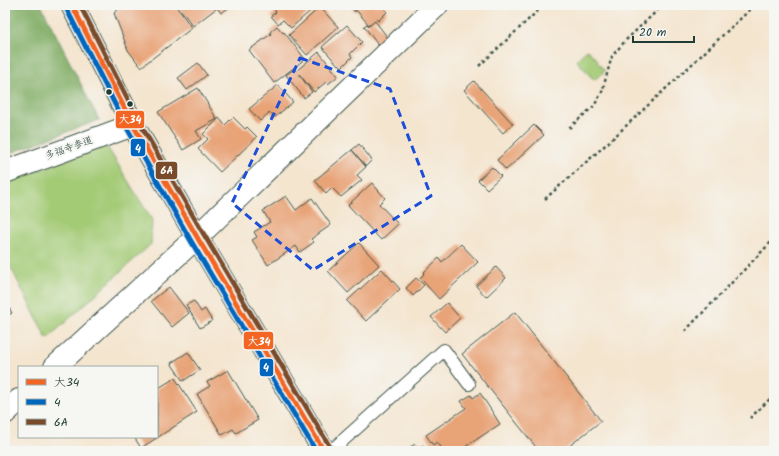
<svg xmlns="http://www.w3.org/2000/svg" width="779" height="456" viewBox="0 0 779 456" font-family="Kalam,'Klee One',sans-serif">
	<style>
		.green { fill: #a3ca75; stroke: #618454 }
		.forest { fill: #82ae66; stroke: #50764d }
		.building { fill: #e8a377 }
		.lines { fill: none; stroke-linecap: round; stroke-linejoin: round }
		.service-casing { stroke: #3f564b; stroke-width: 14 }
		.minor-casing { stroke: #3f564b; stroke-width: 24 }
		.tertiary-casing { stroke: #3f564b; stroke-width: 24 }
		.primary-casing { stroke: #3f564b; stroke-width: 24 }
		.path { stroke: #3f564b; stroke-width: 2.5; stroke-dasharray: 3 3; stroke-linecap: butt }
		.service { stroke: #fff; stroke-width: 12 }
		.minor { stroke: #fff; stroke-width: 22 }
		.tertiary { stroke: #fff; stroke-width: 22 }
		.primary { stroke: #fff; stroke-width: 22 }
		.bus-1-casing { stroke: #f6f6f2; stroke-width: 8 }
		.bus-2-casing { stroke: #f6f6f2; stroke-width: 8 }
		.bus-3-casing { stroke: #f6f6f2; stroke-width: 8 }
		.bus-1 { stroke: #f26522; stroke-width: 5 }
		.bus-2 { stroke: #0065bd; stroke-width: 5 }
		.bus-3 { stroke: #7a4b2a; stroke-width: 5 }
		.marked { fill: none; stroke: #1d4ed8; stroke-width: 3; stroke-dasharray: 8 5; stroke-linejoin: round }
		.bus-dot { fill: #1f3d34; stroke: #f6f6f2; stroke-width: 1.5 }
		.labels { text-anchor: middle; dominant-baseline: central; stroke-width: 4; stroke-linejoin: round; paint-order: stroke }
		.street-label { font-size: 10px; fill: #1f3d34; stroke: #f6f6f2 }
		.line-badge { stroke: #f6f6f2; stroke-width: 1.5 }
		.badge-label { font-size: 11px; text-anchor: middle; font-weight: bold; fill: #fff }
	</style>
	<rect width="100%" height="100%" fill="#f6f6f2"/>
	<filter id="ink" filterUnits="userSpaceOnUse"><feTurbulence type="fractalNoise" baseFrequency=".025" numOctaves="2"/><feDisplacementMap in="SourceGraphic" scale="8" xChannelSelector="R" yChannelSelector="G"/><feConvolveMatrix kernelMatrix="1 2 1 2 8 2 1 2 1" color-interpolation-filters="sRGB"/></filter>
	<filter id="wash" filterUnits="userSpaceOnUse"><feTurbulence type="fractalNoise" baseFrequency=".012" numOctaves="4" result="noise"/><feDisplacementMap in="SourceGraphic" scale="16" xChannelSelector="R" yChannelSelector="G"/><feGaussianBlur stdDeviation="0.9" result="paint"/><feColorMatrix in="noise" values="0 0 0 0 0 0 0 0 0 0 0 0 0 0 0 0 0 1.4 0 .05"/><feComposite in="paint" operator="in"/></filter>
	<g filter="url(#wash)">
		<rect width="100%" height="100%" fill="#f4e5cf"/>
		<!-- green -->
		<path class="green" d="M 587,50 L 598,60 L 597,62 L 605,71 L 594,80 L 576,60 Z
			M 106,145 L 152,220 L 151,244 L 47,339 L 5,256 L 5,183 Z"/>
		<!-- forest -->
		<path class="forest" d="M 5,5 L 41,5 L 99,120 L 5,155 Z"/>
		<g id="blocks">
			<!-- building -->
			<path class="building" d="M 124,5 L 175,5 L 192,28 L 141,67 L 128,50 L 114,13 Z
				M 177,5 L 214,5 L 217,8 L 193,26 Z
				M 215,5 L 233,5 L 221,13 Z
				M 276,5 L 317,5 L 291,28 L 283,20 L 278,24 L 271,16 L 276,12 L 273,8 Z
				M 349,5 L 388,5 L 384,8 L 387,12 L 378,21 L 376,19 L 369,25 L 356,10 L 355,12 Z
				M 320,7 L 338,27 L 307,55 L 289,35 Z
				M 375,21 L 388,38 L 378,45 L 364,26 L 367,24 L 369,26 Z
				M 347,25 L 362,42 L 350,54 L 352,57 L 342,67 L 339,64 L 338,65 L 322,47 Z
				M 277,26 L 283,33 L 284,32 L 305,59 L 274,83 L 249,50 L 271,34 L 270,32 Z
				M 319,52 L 338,76 L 328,84 L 326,82 L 314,92 L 299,74 L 312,92 L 304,98 L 286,75 L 294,69 L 296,71 Z
				M 198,63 L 207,75 L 187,90 L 178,78 Z
				M 474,81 L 513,124 L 503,133 L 464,90 Z
				M 278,85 L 293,102 L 275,117 L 270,112 L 260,121 L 249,109 Z
				M 198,88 L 217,119 L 196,131 L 201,139 L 183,150 L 158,112 Z
				M 233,117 L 245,129 L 247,127 L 257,137 L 220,172 L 198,149 L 208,139 L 203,134 L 219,118 L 225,125 Z
				M 534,125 L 544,135 L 506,170 L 497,160 Z
				M 359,144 L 372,160 L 366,166 L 352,150 Z
				M 352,150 L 366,167 L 357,175 L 362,180 L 341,197 L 332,188 L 326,194 L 315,180 Z
				M 492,167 L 501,176 L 487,189 L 478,180 Z
				M 372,183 L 385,198 L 379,204 L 398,224 L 381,240 L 348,205 Z
				M 286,196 L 296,210 L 312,198 L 331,225 L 311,239 L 314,242 L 300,252 L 296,246 L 268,265 L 252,240 L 257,237 L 254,232 L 270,222 L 263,211 Z
				M 359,243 L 379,265 L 348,293 L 328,271 Z
				M 461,244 L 478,262 L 439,299 L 420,278 L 424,274 L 423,273 L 439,258 L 442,262 Z
				M 496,267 L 506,278 L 486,297 L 476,286 Z
				M 382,269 L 400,289 L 366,321 L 347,301 Z
				M 416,278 L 424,285 L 413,296 L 406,288 Z
				M 169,287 L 189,313 L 172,327 L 151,301 Z
				M 5,301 L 12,313 L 5,317 Z
				M 194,301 L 201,312 L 205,309 L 212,321 L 200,328 L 186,305 Z
				M 447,303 L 460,318 L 445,332 L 431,317 Z
				M 515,312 L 601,421 L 563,451 L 539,451 L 462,354 Z
				M 188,352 L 200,370 L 183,381 L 171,363 Z
				M 228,370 L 258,420 L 236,433 L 233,429 L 222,435 L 197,394 L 210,386 L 207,382 Z
				M 175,378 L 197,412 L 141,448 L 134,437 L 157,437 L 157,389 Z
				M 480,393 L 500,424 L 465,447 L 468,451 L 444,451 L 437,442 L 433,445 L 426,435 L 466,408 L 461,401 L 471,395 L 473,398 Z
				M 415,444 L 418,448 L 423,445 L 427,451 L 404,451 Z"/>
		</g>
	</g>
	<g filter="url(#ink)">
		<use href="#blocks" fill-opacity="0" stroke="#3f564b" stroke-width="1"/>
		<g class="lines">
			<!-- service casing -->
			<g class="service-casing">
				<path id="service" d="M 331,451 L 444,350 L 469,384"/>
			</g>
			<!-- minor casing -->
			<g class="minor-casing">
				<path id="minor" d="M 5,172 L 133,125"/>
			</g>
			<!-- tertiary casing -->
			<g class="tertiary-casing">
				<path id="tertiary" d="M 55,367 L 197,237 L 437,5
					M 5,413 L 19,400"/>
			</g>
			<!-- primary casing -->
			<g class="primary-casing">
				<path id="primary" d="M 72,5 L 133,125 L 197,237 L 324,451"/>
			</g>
			<!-- path -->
			<path class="path" d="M 479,66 L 544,5
				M 569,128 L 594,106 L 602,92 L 612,56 L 626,40 L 663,5
				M 545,199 L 612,139 L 755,5
				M 685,331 L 774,239
				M 750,418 L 774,395"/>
			<!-- service -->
			<use href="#service" class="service"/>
			<!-- minor -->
			<use href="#minor" class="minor"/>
			<!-- tertiary -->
			<use href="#tertiary" class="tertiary"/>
			<!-- primary -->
			<use href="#primary" class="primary"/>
			<!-- bus-1 casing -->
			<g class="bus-1-casing">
				<path id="bus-1" d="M 72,5 L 133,125 L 197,237 L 324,451"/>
			</g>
			<!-- bus-2 casing -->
			<g class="bus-2-casing">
				<path id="bus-2" d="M 66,8 L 127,128 L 191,241 L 316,451"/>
			</g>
			<!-- bus-3 casing -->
			<g class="bus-3-casing">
				<path id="bus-3" d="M 80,5 L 139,122 L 203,233 L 330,447"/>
			</g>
			<!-- bus-1 -->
			<use href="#bus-1" class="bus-1"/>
			<!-- bus-2 -->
			<use href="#bus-2" class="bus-2"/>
			<!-- bus-3 -->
			<use href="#bus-3" class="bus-3"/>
		</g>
	</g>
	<!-- marked area -->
	<path class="marked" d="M 300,58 L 390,89 L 431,196 L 313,270 L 232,203 Z"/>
	<!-- markers -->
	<g class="bus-dot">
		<circle cx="109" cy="92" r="3.5"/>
		<circle cx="130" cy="104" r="3.5"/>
	</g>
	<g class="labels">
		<!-- street labels -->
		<g class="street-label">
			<text transform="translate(69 148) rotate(-20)">多福寺参道</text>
		</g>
	</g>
	<g class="line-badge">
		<rect x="115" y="110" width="30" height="19" rx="4" fill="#f26522"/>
		<rect x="130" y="138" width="16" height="19" rx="4" fill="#0065bd"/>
		<rect x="155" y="161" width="23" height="19" rx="4" fill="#7a4b2a"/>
		<rect x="243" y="331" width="31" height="19" rx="4" fill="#f26522"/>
		<rect x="259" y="358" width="15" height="19" rx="4" fill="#0065bd"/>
	</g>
	<g class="badge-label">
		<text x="130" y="123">大34</text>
		<text x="138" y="152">4</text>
		<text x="167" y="174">6A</text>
		<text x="259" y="345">大34</text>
		<text x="266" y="371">4</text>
	</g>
	<!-- margin -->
	<rect width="779" height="456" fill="none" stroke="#f6f6f2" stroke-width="20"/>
	<!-- legend -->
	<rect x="18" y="366" width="140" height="72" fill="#f6f6f2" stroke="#a0aca6"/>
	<rect x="26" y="379" width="20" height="6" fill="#f26522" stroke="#a0aca6"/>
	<text x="54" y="386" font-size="12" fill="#1f3d34">大34</text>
	<rect x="26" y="399" width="20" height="6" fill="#0065bd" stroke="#a0aca6"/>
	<text x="54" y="406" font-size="12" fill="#1f3d34">4</text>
	<rect x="26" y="419" width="20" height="6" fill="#7a4b2a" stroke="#a0aca6"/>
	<text x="54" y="426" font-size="12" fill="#1f3d34">6A</text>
	<!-- scale -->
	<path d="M633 36v6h61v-6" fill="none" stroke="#1f3d34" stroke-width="2"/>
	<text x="639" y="36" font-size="12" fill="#1f3d34" stroke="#f6f6f2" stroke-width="3" paint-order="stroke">20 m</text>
</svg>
